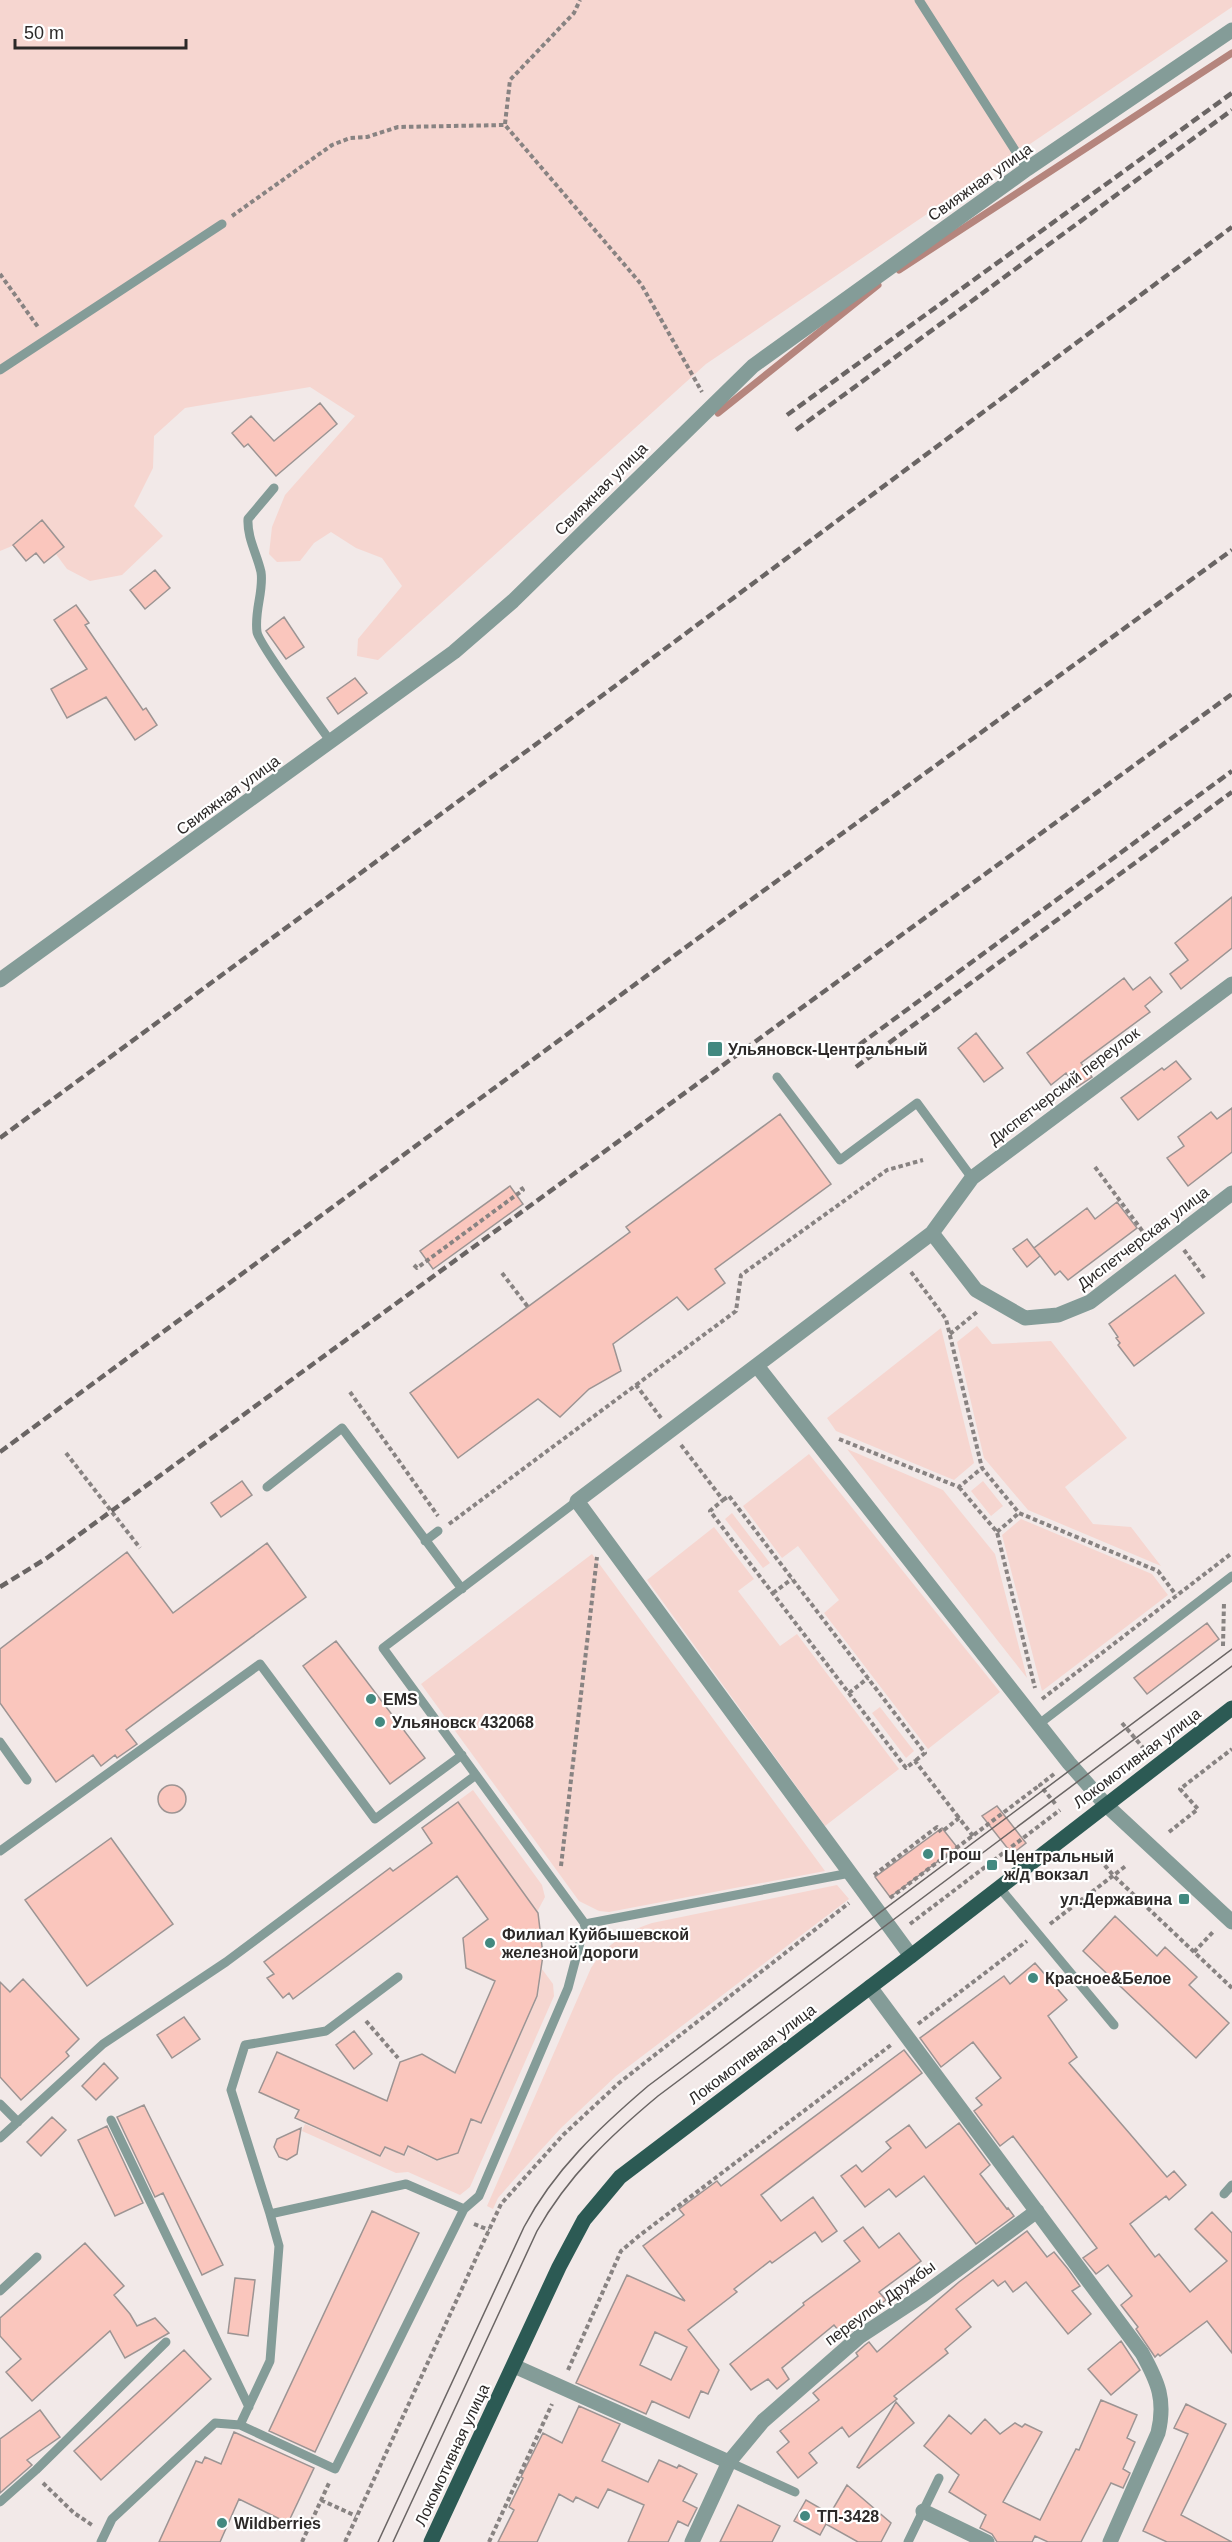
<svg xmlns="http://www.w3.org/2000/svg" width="1232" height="2542" viewBox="0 0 1232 2542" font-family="Helvetica,sans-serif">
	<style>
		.green { fill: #f6d6d0 }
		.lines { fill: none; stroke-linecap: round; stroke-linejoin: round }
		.stream { stroke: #b5857d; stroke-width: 7 }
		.building { fill: #fac6bd; stroke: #9c9493; stroke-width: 1.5; fill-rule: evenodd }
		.path { stroke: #888382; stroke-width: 4; stroke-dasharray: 4.5 3; stroke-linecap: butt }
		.lane { stroke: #849c98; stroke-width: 9 }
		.street { stroke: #849c98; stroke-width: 15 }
		.primary { stroke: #2c5a54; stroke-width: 15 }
		.tram { stroke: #6a6564; stroke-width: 1.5 }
		.rail { stroke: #6a6564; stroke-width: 4.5; stroke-dasharray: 9 4.5; stroke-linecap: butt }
		.poi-dot { fill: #438980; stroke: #fff; stroke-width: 2 }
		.labels { text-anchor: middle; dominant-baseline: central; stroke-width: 4.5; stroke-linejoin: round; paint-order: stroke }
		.street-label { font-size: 16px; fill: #2c2928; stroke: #fff }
		.poi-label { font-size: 16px; font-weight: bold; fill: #2c2928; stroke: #fff; text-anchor: start }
	</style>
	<rect width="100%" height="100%" fill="#f2e9e8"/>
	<!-- green -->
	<path class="green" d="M 0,0 L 1232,0 L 1232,7 L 706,364 L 378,660 L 357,656 L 358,639 L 402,586 L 382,558 L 356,548 L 331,532 L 314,543 L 300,561 L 277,562 L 269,554 L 272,527 L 285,495 L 355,416 L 310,387 L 185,408 L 154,436 L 153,468 L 134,506 L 163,536 L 122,575 L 90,581 L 67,569 L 41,534 L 0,551 Z
		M 977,1326 L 992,1344 L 1051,1341 L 1127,1438 L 1065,1487 L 1093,1524 L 1131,1527 L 1161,1566 L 1028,1510 L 984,1458 L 957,1342 Z
		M 941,1328 L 974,1463 L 954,1480 L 836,1431 L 827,1418 Z
		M 847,1449 L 943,1490 L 995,1554 L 1027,1678 Z
		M 809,1454 L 1000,1692 L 928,1749 L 824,1613 L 839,1600 L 798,1546 L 782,1558 L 743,1506 Z
		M 983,1481 L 1003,1506 L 991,1516 L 971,1491 Z
		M 732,1513 L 770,1563 L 763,1568 L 725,1519 Z
		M 1021,1519 L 1152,1574 L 1168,1595 L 1042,1691 L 1002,1535 Z
		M 714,1527 L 754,1579 L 738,1591 L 780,1646 L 797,1634 L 899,1769 L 825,1826 L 647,1580 Z
		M 592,1554 L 825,1871 L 609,1912 L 599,1911 L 579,1901 L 421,1684 Z
		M 880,1707 L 914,1751 L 906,1758 L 872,1713 Z
		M 473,1790 L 542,1885 L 545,1897 L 537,1912 L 458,1801 Z
		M 837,1885 L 849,1899 L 616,2076 L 561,2128 L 519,2174 L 498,2198 L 493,2209 L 487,2206 L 591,1968 C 607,1944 625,1932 652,1923 Z
		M 542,1969 L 553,1984 L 554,1996 L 470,2187 L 460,2195 L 408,2172 L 396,2173 L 302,2131 L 305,2124 L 381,2157 L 385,2148 L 405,2156 L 413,2138 L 419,2153 L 437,2161 L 458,2153 L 465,2136 L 458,2116 L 459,2115 L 481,2124 L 538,1996 Z"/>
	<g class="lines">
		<!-- stream -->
		<path class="stream" d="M 899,270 L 1232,53
			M 718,413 L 878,285"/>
	</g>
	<!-- building -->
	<path class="building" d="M 320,403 L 337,424 L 276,476 L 248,444 L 244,447 L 232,433 L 251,416 L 274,441 Z
		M 42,520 L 64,547 L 44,563 L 36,553 L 26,561 L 13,545 Z
		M 155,570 L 170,588 L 145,609 L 130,590 Z
		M 76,605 L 89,623 L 85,625 L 143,710 L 146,708 L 157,725 L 135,740 L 106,697 L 67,718 L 51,689 L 87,669 L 54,620 Z
		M 284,617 L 304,647 L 286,659 L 266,631 Z
		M 355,678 L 367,693 L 338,714 L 327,698 Z
		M 1232,897 L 1232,948 L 1181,989 L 1170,974 L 1188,960 L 1175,943 Z
		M 1150,977 L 1162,992 L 1145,1006 L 1150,1012 L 1081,1063 L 1092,1077 L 1077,1087 L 1066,1073 L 1051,1085 L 1027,1053 L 1124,978 L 1133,990 Z
		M 976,1033 L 1003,1068 L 984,1082 L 958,1048 Z
		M 1176,1061 L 1191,1079 L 1138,1120 L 1121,1098 L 1162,1068 L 1164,1070 Z
		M 1232,1108 L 1232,1152 L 1188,1186 L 1167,1158 L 1184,1146 L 1178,1137 L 1211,1112 L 1217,1119 Z
		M 780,1114 L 831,1184 L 715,1269 L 725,1283 L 688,1310 L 677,1297 L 613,1344 L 621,1371 L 589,1389 L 560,1417 L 538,1399 L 458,1458 L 410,1393 L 630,1232 L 626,1227 Z
		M 510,1186 L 523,1204 L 433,1269 L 420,1251 Z
		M 1117,1202 L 1137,1228 L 1068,1280 L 1060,1271 L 1055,1275 L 1034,1248 L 1087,1208 L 1095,1219 Z
		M 1027,1239 L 1040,1256 L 1027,1267 L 1013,1249 Z
		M 1175,1275 L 1204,1313 L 1134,1366 L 1118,1345 L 1120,1343 L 1116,1338 L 1118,1337 L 1109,1324 Z
		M 242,1481 L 252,1495 L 221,1517 L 211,1503 Z
		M 267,1543 L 306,1597 L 126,1730 L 137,1744 L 117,1758 L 115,1755 L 101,1766 L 93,1755 L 56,1782 L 0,1703 L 0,1649 L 127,1552 L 173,1613 Z
		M 1207,1623 L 1219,1639 L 1147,1694 L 1134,1678 Z
		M 336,1641 L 425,1758 L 390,1784 L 303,1666 Z
		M158 1799a14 14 0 1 1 28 0a14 14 0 1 1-28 0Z
		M 458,1802 L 538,1913 L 543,1955 L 537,1996 L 481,2123 L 471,2119 L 458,2153 L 437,2160 L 408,2146 L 404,2155 L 385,2147 L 380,2156 L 295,2118 L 299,2110 L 259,2092 L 277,2052 L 387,2101 L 400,2062 L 422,2054 L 455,2073 L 495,1981 L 466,1968 L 463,1938 L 488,1919 L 457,1876 L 293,1999 L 289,1993 L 283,1998 L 267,1978 L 274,1974 L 264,1962 L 390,1868 L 393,1871 L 432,1843 L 422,1828 Z
		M 997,1806 L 1026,1843 L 1012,1854 L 982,1816 Z
		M 942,1828 L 957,1847 L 890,1897 L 875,1877 Z
		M 111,1838 L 173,1924 L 87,1986 L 25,1900 Z
		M 1115,1916 L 1157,1956 L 1165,1947 L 1197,1977 L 1189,1985 L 1229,2023 L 1196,2058 L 1083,1951 Z
		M 1035,1963 L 1067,2000 L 1048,2016 L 1077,2057 L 1069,2063 L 1167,2177 L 1174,2171 L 1186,2185 L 1169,2200 L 1166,2196 L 1130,2224 L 1155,2257 L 1159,2254 L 1190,2292 L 1227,2261 L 1195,2229 L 1212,2212 L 1232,2233 L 1232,2353 L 1207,2321 L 1160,2356 L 1158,2354 L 1155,2357 L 1136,2329 L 1138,2327 L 1121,2305 L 1132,2296 L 1108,2265 L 1096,2274 L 1083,2258 L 1097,2248 L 1013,2136 L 1000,2146 L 974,2111 L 982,2105 L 976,2098 L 1001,2078 L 973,2042 L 941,2067 L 920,2038 L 1004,1976 L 1010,1984 Z
		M 23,1979 L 79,2039 L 66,2052 L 69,2056 L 21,2100 L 0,2077 L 0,1982 L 10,1992 Z
		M 184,2017 L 200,2039 L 172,2058 L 157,2035 Z
		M 354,2031 L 372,2054 L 354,2069 L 336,2045 Z
		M 904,2050 L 922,2073 L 761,2195 L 781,2221 L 813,2197 L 837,2231 L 822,2242 L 815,2232 L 772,2263 L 770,2261 L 734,2289 L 737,2292 L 688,2330 L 719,2370 L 708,2394 L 701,2391 L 689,2418 L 652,2401 L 646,2414 L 576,2383 L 627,2275 L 685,2301 L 643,2246 L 684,2215 L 679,2209 L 717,2181 L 721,2186 ZM 655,2332 L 687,2347 L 671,2380 L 640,2365 Z
		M 104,2063 L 118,2078 L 96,2100 L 82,2086 Z
		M 144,2105 L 223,2265 L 202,2275 L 163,2193 L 155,2197 L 117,2117 Z
		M 52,2117 L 66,2130 L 41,2156 L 27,2142 Z
		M 959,2123 L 990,2165 L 980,2174 L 1007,2209 L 1008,2208 L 1014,2216 L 976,2244 L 924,2176 L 896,2197 L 889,2189 L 865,2207 L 841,2176 L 856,2165 L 862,2172 L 891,2148 L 886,2142 L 909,2125 L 926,2148 Z
		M 107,2126 L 143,2203 L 115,2216 L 78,2140 Z
		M 301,2128 L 297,2154 L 287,2160 L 279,2157 L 274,2147 L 277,2139 Z
		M 372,2211 L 419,2233 L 315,2452 L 269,2431 Z
		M 863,2227 L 879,2248 L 899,2233 L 921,2261 L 879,2292 L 886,2300 L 855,2324 L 857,2327 L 844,2337 L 834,2325 L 782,2368 L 789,2379 L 777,2389 L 768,2379 L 751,2390 L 730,2364 L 804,2305 L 803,2303 L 860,2261 L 844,2241 Z
		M 1027,2231 L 1047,2257 L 1054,2252 L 1068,2269 L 1080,2286 L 1072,2291 L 1091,2314 L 1068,2334 L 1026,2282 L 1013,2292 L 1005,2281 L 998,2286 L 993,2280 L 956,2309 L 971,2327 L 945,2349 L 948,2353 L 894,2396 L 897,2399 L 849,2437 L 842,2427 L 809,2453 L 817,2463 L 798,2478 L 777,2452 L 789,2442 L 780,2431 L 819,2400 L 813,2393 L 858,2356 L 856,2353 L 865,2345 L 869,2342 L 877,2352 L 959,2282 Z
		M 85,2243 L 124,2286 L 114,2295 L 130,2314 L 137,2326 L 155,2318 L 169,2333 L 125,2358 L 110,2331 L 32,2401 L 6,2372 L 21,2359 L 0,2336 L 0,2318 Z
		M 235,2278 L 255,2280 L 248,2336 L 228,2333 Z
		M 1121,2341 L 1140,2370 L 1111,2395 L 1088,2369 Z
		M 184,2350 L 211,2379 L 101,2480 L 74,2451 Z
		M 1101,2400 L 1137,2415 L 1127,2438 L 1135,2442 L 1123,2469 L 1130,2473 L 1123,2488 L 1111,2483 L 1081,2542 L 1048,2542 L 1035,2536 L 1032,2542 L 997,2542 L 992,2534 L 980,2528 L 986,2515 L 949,2492 L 959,2475 L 924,2446 L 949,2415 L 971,2434 L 985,2419 L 1000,2434 L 1015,2423 L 1022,2427 L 1025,2424 L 1042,2432 L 1003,2502 L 1040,2520 L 1076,2449 L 1079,2450 Z
		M 896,2402 L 914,2423 L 859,2468 L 857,2467 Z
		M 1186,2404 L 1226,2424 L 1181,2515 L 1232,2542 L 1167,2542 L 1143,2531 L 1188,2434 L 1174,2428 Z
		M 579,2406 L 620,2424 L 602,2461 L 648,2482 L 659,2460 L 677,2468 L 679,2465 L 697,2474 L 683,2501 L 697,2508 L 688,2526 L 678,2521 L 668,2542 L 628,2542 L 644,2505 L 608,2489 L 598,2508 L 576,2497 L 573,2502 L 559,2494 L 537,2542 L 498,2542 L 514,2510 L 509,2507 L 523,2478 L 521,2477 L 543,2433 L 562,2443 Z
		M 40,2410 L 60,2437 L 27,2460 L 32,2465 L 0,2493 L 0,2439 Z
		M 234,2432 L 314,2468 L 288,2523 L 239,2499 L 220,2542 L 159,2542 L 196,2461 L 202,2463 L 205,2457 L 221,2464 Z
		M 847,2485 L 891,2523 L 881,2542 L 858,2542 L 826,2524 L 820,2535 L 794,2521 L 806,2500 L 830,2514 Z
		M 738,2505 L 780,2526 L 772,2542 L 720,2542 Z"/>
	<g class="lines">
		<!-- path -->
		<path class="path" d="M 505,124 L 510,80 L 574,13 L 580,0
			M 232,216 L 332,145 L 350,138 L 367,137 L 398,127 L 505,125 L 641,284 L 702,392
			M 0,274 L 38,327
			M 1095,1167 L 1146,1236
			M 1184,1250 L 1205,1279
			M 414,1265 L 417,1268 L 523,1190 L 521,1187
			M 911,1272 L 946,1319 L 982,1468
			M 502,1273 L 528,1307
			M 950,1334 L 977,1312
			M 636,1385 L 736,1311 L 741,1275 L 887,1170 L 923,1160
			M 350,1392 L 438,1516
			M 839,1439 L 959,1487 L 982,1468 L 1019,1513 L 1158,1571 L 1176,1595
			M 681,1445 L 723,1500 L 710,1511 L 906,1768 L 915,1761 L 959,1818
			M 66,1453 L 140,1548
			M 959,1487 L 997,1532 L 1035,1688
			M 723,1500 L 729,1496 L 925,1753 L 915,1761
			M 449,1524 L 636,1385 L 661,1418
			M 997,1532 L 1019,1513
			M 773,1593 L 792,1579
			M 1223,1646 L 1224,1602
			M 849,1693 L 868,1678
			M 1042,1699 L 1232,1553
			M 1122,1723 L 1145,1750
			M 1054,1774 L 1040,1785 L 1057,1806
			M 944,1830 L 959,1818 L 973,1836
			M 1169,1832 L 1198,1809 L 1180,1789 L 1232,1749
			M 1095,1854 L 1113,1875 L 1232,1988
			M 561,1866 L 597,1557
			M 874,1875 L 937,1827 L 941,1832
			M 890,1898 L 1040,1785
			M 910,1924 L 1060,1810
			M 1050,1924 L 1127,1865
			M 1194,1952 L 1214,1931
			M 366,2021 L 398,2058
			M 918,2024 L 1027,1941
			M 474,2224 L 489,2230
			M 568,2370 L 621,2251 L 640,2235 L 891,2045
			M 43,2483 L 74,2513 L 92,2525
			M 321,2500 L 356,2516
			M 302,2542 L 329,2483
			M 345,2542 L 501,2204 L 563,2135 L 619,2083 L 849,1903
			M 489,2542 L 552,2404"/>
		<!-- lane -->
		<path class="lane" d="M 919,0 L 1027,169
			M 0,370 L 222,224
			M 274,488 L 248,519 C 247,538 257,554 261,572 C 264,591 254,611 257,632 C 259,645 319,725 331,742
			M 777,1077 L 840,1160 L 917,1103 L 972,1178
			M 267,1487 L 342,1428 L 462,1589
			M 577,1501 L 383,1648 L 585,1924
			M 425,1541 L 438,1531
			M 1039,1724 L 1232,1576
			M 0,1742 L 27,1780
			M 0,1851 L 260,1664 L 375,1819 L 462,1755
			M 999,1887 L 1114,2025
			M 585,1924 L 850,1873
			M 398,1977 L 326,2031 L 245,2045 L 231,2090 L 270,2214 L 406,2184 L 464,2209
			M 0,2104 L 18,2122
			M 111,2120 L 249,2407
			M 0,2138 L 103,2044 L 226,1962 L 476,1775
			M 1224,2194 L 1232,2185
			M 0,2291 L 37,2257
			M 240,2425 L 270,2361 L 279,2246 L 270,2214
			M 729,2462 L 795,2492
			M 0,2502 L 36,2470 L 166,2342
			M 101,2542 L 112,2519 L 215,2423 L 240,2425 L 335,2469 L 464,2209 L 479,2196 L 568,1988 L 585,1924
			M 908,2542 L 939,2478"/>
		<!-- street -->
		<path class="street" d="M 0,980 L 454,652 L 513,601 L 753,366 L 1027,169 L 1232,30
			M 932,1233 L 976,1290 L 1025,1318 L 1058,1315 L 1090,1302 L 1232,1193
			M 757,1366 L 1069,1763 L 1105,1804 L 1232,1922
			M 911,1956 L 577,1501 L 932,1233 L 972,1178 L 1232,984
			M 870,1987 L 1142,2353 C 1158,2382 1166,2400 1158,2433 L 1110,2542
			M 514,2366 L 729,2462 L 692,2542
			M 729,2462 L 763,2421 L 859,2337 L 923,2295 L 1037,2211
			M 923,2511 L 987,2542"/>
		<!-- primary -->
		<path class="primary" d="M 431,2542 L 559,2267 L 584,2220 L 620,2177 L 911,1956 L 1232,1708"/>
		<!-- tram -->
		<path class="tram" d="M 378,2542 L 524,2227 C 554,2170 599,2128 648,2086 L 1232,1649
			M 393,2542 L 537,2231 C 568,2176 610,2136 658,2096 L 1232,1666"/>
		<!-- rail -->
		<path class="rail" d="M 787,415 L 1232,93
			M 796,430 L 1232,110
			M 848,1053 L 1232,771
			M 856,1067 L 1232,792
			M 0,1138 L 607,692 L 1232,227
			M 0,1452 L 660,966 L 1232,550
			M 0,1587 L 47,1558 L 1232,694"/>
	</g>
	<!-- markers -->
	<g class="poi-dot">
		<rect x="707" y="1041" width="16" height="16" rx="3"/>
		<circle cx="371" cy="1699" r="6"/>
		<circle cx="380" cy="1722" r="6"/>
		<circle cx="928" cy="1854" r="6"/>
		<rect x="986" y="1859" width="12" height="12" rx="3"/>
		<rect x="1178" y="1893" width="12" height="12" rx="3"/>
		<circle cx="490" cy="1943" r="6"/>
		<circle cx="1033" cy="1978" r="6"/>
		<circle cx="805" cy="2516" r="6"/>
		<circle cx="222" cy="2523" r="6"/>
	</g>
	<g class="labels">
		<!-- street labels -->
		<g class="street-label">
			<text transform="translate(980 182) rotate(-35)">Свияжная улица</text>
			<text transform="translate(601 489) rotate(-45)">Свияжная улица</text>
			<text transform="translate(228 795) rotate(-36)">Свияжная улица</text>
			<text transform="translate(1064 1086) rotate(-37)">Диспетчерский переулок</text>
			<text transform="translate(1143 1238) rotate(-37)">Диспетчерская улица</text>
			<text transform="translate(1137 1758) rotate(-37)">Локомотивная улица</text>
			<text transform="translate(752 2054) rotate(-37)">Локомотивная улица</text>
			<text transform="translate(880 2303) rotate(-36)">переулок Дружбы</text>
			<text transform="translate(452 2455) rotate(-65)">Локомотивная улица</text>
		</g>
		<!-- poi labels -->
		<g class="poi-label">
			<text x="728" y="1049">Ульяновск-Центральный</text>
			<text x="383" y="1699">EMS</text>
			<text x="392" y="1722">Ульяновск 432068</text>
			<text x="940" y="1854">Грош</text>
			<text x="1004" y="1856">Центральный<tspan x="1004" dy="18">ж/д вокзал</tspan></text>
			<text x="1172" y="1899" text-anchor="end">ул.Державина</text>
			<text x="502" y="1934">Филиал Куйбышевской<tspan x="502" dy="18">железной дороги</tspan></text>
			<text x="1045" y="1978">Красное&amp;Белое</text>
			<text x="817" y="2516">ТП-3428</text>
			<text x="234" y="2523">Wildberries</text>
		</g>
	</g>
	<!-- scale -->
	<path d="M15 39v9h171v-9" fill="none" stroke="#2c2928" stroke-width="3"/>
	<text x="24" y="39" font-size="18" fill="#2c2928" stroke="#ffffff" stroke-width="4.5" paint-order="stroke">50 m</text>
</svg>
